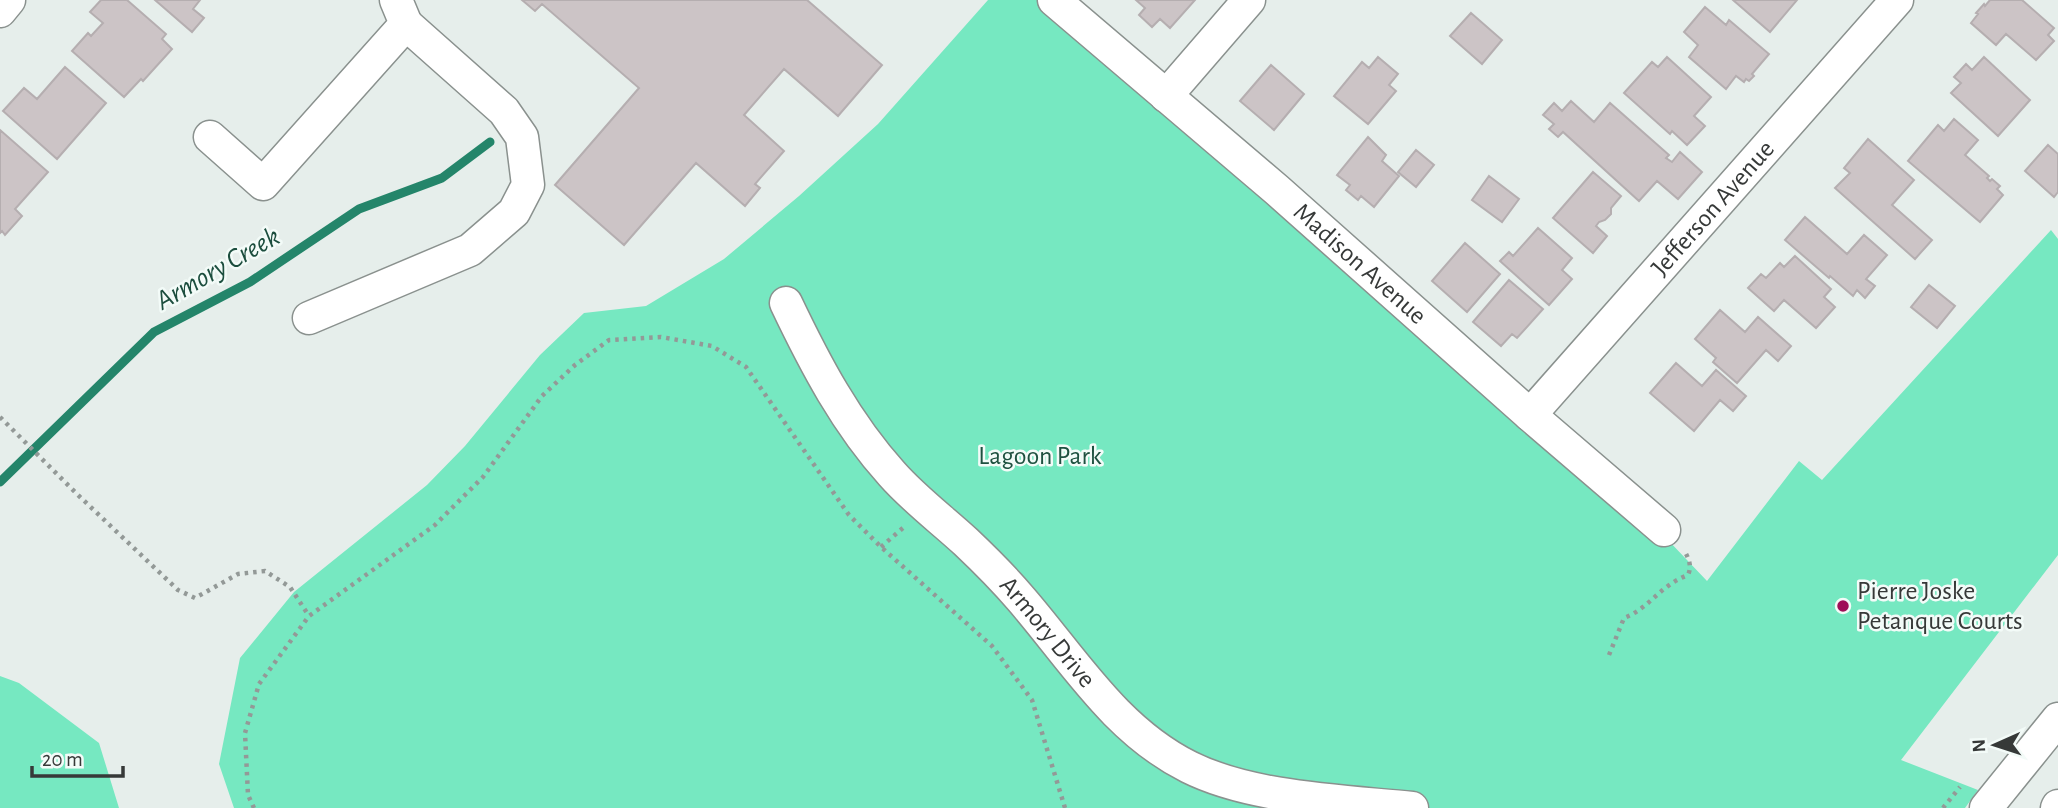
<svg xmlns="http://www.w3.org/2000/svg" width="2058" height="808" viewBox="0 0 2058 808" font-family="'Alegreya Sans',sans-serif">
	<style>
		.green { fill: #76e8c1 }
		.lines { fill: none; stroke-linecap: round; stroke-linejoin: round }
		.stream { stroke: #24856a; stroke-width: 9 }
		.building { fill: #ccc4c6; stroke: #b5aeb0; stroke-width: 2 }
		.minor-casing { stroke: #8a918e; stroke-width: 35 }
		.path { stroke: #939997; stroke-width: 4.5; stroke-dasharray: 3.5 5; stroke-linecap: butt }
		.minor { stroke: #fff; stroke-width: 32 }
		.poi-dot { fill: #9f0e58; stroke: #f3fbf8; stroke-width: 2.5 }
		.labels { text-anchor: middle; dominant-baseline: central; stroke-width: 5; stroke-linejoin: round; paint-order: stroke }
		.street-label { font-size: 26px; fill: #363938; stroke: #f3fbf8 }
		.park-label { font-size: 26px; fill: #1e5140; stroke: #f3fbf8 }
		.poi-label { font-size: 26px; fill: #363938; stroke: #f3fbf8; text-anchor: start }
		.water-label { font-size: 28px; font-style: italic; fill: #1c4e3e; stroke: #f3fbf8 }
	</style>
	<rect width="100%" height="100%" fill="#e6eeeb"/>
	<!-- green -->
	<path class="green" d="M 988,0 L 1050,0 L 1647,518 L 1707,581 L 1799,461 L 1822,480 L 2051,230 L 2058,239 L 2058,555 L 1901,760 L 1978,790 L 1965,808 L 234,808 L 219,764 L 240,658 L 294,592 L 427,485 L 465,446 L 540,355 L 584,313 L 646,306 L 724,259 L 799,196 L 878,124 Z
		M 0,676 L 19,683 L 99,743 L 119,808 L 0,808 Z"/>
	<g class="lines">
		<!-- stream -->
		<path class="stream" d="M 0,482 L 154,332 L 250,282 L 359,209 L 442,178 L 490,142"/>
	</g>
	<!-- building -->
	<path class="building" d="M 101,0 L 127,0 L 166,34 L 162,39 L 172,49 L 143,81 L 141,79 L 124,97 L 72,51 L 88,33 L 91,36 L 103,23 L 90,12 Z
		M 155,0 L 200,0 L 193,9 L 204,18 L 192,32 Z
		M 522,0 L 807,0 L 882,65 L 838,116 L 784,69 L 744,115 L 784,151 L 755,184 L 760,188 L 745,206 L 696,163 L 624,245 L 555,185 L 639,88 L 542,4 L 535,11 Z
		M 1136,0 L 1195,0 L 1170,28 L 1160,19 L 1152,27 L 1139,15 L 1145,8 Z
		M 1733,0 L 1797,0 L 1770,32 Z
		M 1990,0 L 2022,0 L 2054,28 L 2048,35 L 2054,41 L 2036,60 L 2006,34 L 1996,45 L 1971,23 L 1978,14 L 1976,13 L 1984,4 L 1985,6 Z
		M 1705,7 L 1726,25 L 1729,20 L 1769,54 L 1752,74 L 1754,76 L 1749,81 L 1746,79 L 1744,82 L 1736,76 L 1726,89 L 1689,57 L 1698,45 L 1684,32 Z
		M 1471,13 L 1502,40 L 1482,64 L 1450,36 Z
		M 1378,57 L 1398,74 L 1389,85 L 1396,91 L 1368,124 L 1334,96 L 1362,62 L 1369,68 Z
		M 1667,57 L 1711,97 L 1694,116 L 1705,126 L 1687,145 L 1672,131 L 1670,134 L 1624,93 L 1652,62 L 1658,67 Z
		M 1984,57 L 2030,100 L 1998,136 L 1951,93 L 1961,83 L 1954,77 L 1966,64 L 1972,70 Z
		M 1271,65 L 1304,94 L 1274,130 L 1240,101 Z
		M 65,67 L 106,103 L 57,159 L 3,111 L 24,88 L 37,99 Z
		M 1571,101 L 1594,122 L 1610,103 L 1669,155 L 1666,158 L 1672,162 L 1680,152 L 1702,172 L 1678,199 L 1657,181 L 1639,201 L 1563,132 L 1558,137 L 1549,129 L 1554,124 L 1543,115 L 1554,103 L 1562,111 Z
		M 1954,119 L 1978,140 L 1965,155 L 1989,176 L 1987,178 L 1990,181 L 1992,179 L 2000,186 L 1997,189 L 2003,195 L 1980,222 L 1908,161 L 1938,125 L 1944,131 Z
		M 0,130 L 48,172 L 15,209 L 22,216 L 5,235 L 2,231 L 0,233 Z
		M 1368,137 L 1386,155 L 1382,161 L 1399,176 L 1374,207 L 1361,196 L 1358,200 L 1346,190 L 1350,185 L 1337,175 Z
		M 1868,139 L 1914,180 L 1892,205 L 1932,240 L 1915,259 L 1835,188 L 1850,173 L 1844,168 Z
		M 2048,145 L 2058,154 L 2058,192 L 2054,197 L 2025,171 Z
		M 1416,150 L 1434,165 L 1416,187 L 1398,172 Z
		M 1593,172 L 1621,196 L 1611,208 L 1611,214 L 1605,220 L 1599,222 L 1596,226 L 1607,236 L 1593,253 L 1553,218 Z
		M 1489,176 L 1519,199 L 1502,222 L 1472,200 Z
		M 1805,217 L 1847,254 L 1864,235 L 1887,255 L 1866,279 L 1875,286 L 1865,298 L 1857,290 L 1853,296 L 1830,276 L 1829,278 L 1785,240 Z
		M 1538,228 L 1572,258 L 1562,270 L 1572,279 L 1549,305 L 1500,261 L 1509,252 L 1513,256 Z
		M 1465,243 L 1500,274 L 1467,312 L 1432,281 Z
		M 1795,256 L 1831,289 L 1824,297 L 1835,307 L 1816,328 L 1784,300 L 1774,311 L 1748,288 L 1761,274 L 1766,278 L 1780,263 L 1784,267 Z
		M 1509,280 L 1543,309 L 1517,338 L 1512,334 L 1501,346 L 1473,322 Z
		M 1929,285 L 1955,306 L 1937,328 L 1911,307 Z
		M 1720,310 L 1745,332 L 1758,317 L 1791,346 L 1778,361 L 1766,350 L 1737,383 L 1713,362 L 1716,358 L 1695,339 Z
		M 1676,363 L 1702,386 L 1716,370 L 1746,396 L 1733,411 L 1720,400 L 1694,431 L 1650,393 Z"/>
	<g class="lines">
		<!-- minor casing -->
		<g class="minor-casing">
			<g id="minor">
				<path id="s1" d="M 1054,0 L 1277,190 L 1530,415 L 1664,530"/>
				<path d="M 0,11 L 9,0"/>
				<path d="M 1166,96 L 1249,0"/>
				<path d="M 210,137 L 263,184 L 406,24 L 396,0"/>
				<path id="s2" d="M 786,303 C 815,364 846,423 892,474 C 914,499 941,519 966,542 C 985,560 1004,579 1021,599 C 1073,659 1115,730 1189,767 C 1251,798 1342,801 1412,808"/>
				<path d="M 309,318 L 470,250 L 514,212 L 528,185 L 522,137 L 504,111 L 406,24"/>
				<path id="s3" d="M 1530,415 L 1897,0"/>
				<path d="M 1986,808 L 2058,719"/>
				<path d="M 2057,808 L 2058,806"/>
			</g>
		</g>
		<!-- path -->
		<path class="path" d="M 0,417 L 78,495 L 178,590 L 195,598 L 238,574 L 265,571 L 290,587 L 309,616
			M 881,547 L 904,527
			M 1609,655 L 1624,618 C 1650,608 1659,586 1688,575 C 1692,566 1689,559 1684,550
			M 254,808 L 248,795 L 245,733 L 259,684 L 309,616 L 435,525 L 483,477 L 542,396 L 575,365 L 609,340 L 661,337 L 712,346 L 746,367 L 849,515 L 881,547 L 992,646 L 1032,700 L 1065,808
			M 1943,808 L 1960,787"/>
		<!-- minor -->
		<use href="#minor" class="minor"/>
	</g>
	<!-- markers -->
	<circle class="poi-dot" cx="1843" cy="606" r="7"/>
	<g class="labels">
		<!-- street labels -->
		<g class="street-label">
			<text stroke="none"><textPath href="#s3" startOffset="276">Jefferson Avenue</textPath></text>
			<text stroke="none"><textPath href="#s1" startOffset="404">Madison Avenue</textPath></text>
			<text stroke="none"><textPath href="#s2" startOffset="424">Armory Drive</textPath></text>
		</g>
		<!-- park labels -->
		<g class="park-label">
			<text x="1040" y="456">Lagoon Park</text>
		</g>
		<!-- poi labels -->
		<g class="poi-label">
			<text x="1857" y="591">Pierre Joske<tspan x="1857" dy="30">Petanque Courts</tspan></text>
		</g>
		<!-- water labels -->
		<g class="water-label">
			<text transform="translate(218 269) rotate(-30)">Armory Creek</text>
		</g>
	</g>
	<!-- north arrow -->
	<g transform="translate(1995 745) rotate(267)" stroke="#f3fbf8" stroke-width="5" paint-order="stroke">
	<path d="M0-5L12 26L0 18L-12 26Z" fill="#363938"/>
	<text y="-10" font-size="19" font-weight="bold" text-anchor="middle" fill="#363938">N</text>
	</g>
	<!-- scale -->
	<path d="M32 766v10h91v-10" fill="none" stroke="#363938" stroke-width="3.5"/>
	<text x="42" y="766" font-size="21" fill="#363938" stroke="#f3fbf8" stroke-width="5" paint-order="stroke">20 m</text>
</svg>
